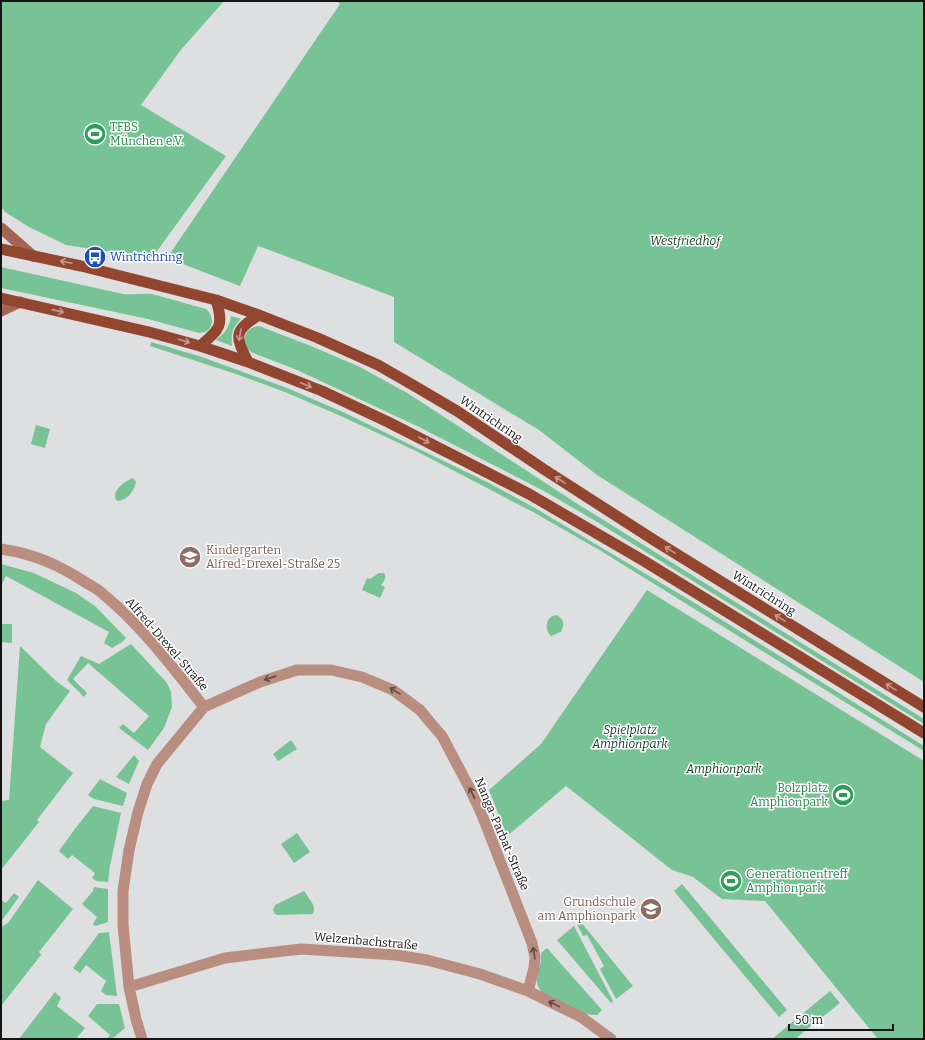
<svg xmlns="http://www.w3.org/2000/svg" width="925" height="1040" viewBox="0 0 925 1040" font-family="Bitter,serif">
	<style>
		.green { fill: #78c395 }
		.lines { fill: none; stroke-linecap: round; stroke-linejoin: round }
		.minor { stroke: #b98d80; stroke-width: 11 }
		.secondary { stroke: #a36552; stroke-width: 11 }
		.primary { stroke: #92462f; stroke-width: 11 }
		.oneway { stroke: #c3998d }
		.oneway2 { stroke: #5e4a45 }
		.labels { text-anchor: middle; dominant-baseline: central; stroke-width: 3; stroke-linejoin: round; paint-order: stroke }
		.leisure-label { font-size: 12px; fill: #27864d; stroke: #fff; text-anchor: start }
		.park-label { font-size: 12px; font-style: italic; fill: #0e3922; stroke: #fff }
		.transit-label { font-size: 12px; fill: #164399; stroke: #fff; text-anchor: start }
		.street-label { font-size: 12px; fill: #141414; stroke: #fff }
		.education-label { font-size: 12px; fill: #785e54; stroke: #fff; text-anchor: start }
	</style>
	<rect width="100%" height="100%" fill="#dedfe1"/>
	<!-- green -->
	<path class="green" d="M 1,1 L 224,1 L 180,51 L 141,105 L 226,156 L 152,258 L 66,245 L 29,227 L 5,212 L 1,207 Z
		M 337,1 L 924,1 L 924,682 L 597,475 L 539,430 L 394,342 L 394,297 L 264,248 L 258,246 L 240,286 L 167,258 L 340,4 Z
		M 1,267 L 123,294 C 133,295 142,293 152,294 L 206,309 C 213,315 215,327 205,332 C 205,332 200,333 199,333 L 148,319 L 1,288 Z
		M 231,316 L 241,319 C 232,328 231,333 232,346 L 216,340 C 224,334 230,327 231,316 Z
		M 259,326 L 311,346 L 358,366 L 409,394 L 576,503 L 924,719 L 924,724 L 594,520 L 544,491 L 419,427 L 297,370 L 251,352 C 239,343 244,328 259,326 Z
		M 151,342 L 199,356 L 287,388 L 345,413 L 489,483 L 535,508 L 698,605 L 924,746 L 924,751 L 601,551 L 533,512 L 487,488 L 416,451 L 343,417 L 285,392 L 236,374 L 150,346 Z
		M 36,425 L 50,429 L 45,448 L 31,444 Z
		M 133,478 L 136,482 C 134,491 127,501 117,501 C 110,492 124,481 133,478 Z
		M 1,564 L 34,573 L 76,593 L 95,606 L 126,638 L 122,642 L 112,648 L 104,643 L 109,632 L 6,576 L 1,586 Z
		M 379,573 L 384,573 C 387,578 384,581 381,585 L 385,587 L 380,598 L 362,590 L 367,578 L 370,579 Z
		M 647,590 L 924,761 L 924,1039 L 878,1039 L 765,901 L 722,899 L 693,877 L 672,870 L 566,786 L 507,836 L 489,790 L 541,744 Z
		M 557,615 C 565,621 564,624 561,632 L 551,636 C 546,631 546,626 548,620 L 552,616 Z
		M 1,624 L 12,624 L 12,643 L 1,642 Z
		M 131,644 L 167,683 L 171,692 L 172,707 L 164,728 L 148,750 L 119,728 L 123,724 L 134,733 L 149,716 L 88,663 L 73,679 L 87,693 L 84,697 L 67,680 L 81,656 L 99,664 Z
		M 20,646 L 56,681 L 70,691 L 46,724 L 40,747 L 73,773 L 37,820 L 39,822 L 1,870 L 1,801 L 9,800 Z
		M 291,740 L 297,749 L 278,761 L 273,754 Z
		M 134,755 L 139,761 L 129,784 L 116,777 Z
		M 100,779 L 127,793 L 123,806 L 94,799 L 88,795 Z
		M 93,806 L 121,813 L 110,866 L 108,882 L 96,881 L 92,878 L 95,873 L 72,855 L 68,859 L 59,851 L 74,830 Z
		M 297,833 L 310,852 L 294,863 L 281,844 Z
		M 38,880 L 73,909 L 39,952 L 41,955 L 1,1006 L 1,927 L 8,923 Z
		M 682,884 L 787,1010 L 779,1017 L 674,891 Z
		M 94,887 L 108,889 L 108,922 L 95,926 L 93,924 L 97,917 L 82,904 L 93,891 Z
		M 304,891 L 305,892 C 309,900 317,905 313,914 L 277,915 L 275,914 L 273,909 L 275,905 Z
		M 14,893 L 19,897 L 3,919 L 1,920 L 1,900 L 6,903 Z
		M 580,921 L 633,986 L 616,999 L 600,969 L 604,966 L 587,935 L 583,936 L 577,924 Z
		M 574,926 L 613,1001 L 611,1003 L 557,940 Z
		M 109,932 L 117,996 L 106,995 L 101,991 L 106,981 L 86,965 L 80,973 L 73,968 L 99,933 Z
		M 547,948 L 602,1010 L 597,1015 L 583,1014 L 544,994 C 529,981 543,969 541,953 Z
		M 830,991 L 840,1003 L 795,1039 L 772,1039 Z
		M 55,992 L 61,998 L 57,1006 L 85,1028 L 76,1039 L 19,1039 Z
		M 97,1004 L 119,1004 L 125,1028 L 112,1039 L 107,1039 L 110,1035 L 88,1016 Z"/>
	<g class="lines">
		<!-- minor -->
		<path class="minor" d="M 1,549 C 34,554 57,564 85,582 C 91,586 98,589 103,594 C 142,626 173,668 204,707
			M 129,987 L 225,958 L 301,949 L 396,955 L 427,960 L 480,974 L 528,991 L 581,1017 L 611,1039
			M 142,1039 L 136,1019 L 129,987 L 123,925 L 123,891 L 129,850 L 138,812 L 147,784 L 157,764 L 204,707 L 260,682 L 297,670 L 331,670 L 362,677 L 393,690 L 420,710 L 429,721 L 442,736 L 469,787 L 482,815 L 532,943 L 535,957 L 534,968 L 528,991"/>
		<!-- secondary -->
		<path class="secondary" d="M 1,228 L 33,256
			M 1,311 L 20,302"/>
		<!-- primary -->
		<path class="primary" d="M 1,249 L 81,266 L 216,300 L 259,315 L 318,338 L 378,365 L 418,388 L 457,411 L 545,470 L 657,542 L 924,707
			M 1,298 L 149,332 L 200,346 L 248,362 L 322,391 L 388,422 L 529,494 L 644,561 L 924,733
			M 200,346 C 220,329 224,326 216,300
			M 248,362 C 235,336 233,331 259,315"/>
	</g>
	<!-- one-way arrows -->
	<defs><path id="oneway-shaft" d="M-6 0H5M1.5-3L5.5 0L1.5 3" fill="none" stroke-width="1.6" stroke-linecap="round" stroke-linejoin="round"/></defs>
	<g class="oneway">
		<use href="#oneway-shaft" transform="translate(66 262) rotate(-168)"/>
		<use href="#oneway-shaft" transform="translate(58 311) rotate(13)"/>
		<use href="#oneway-shaft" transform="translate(240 335) rotate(100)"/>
		<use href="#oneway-shaft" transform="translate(184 341) rotate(16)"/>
		<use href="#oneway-shaft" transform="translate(306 385) rotate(21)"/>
		<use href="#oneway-shaft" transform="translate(424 440) rotate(27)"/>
		<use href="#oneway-shaft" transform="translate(560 480) rotate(-147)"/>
		<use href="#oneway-shaft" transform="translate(670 550) rotate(-148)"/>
		<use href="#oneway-shaft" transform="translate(780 618) rotate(-148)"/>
		<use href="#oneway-shaft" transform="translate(891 687) rotate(-148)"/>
	</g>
	<g class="oneway2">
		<use href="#oneway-shaft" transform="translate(270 678) rotate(162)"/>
		<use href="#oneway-shaft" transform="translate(395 691) rotate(-148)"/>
		<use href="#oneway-shaft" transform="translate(472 793) rotate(-115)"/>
		<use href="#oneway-shaft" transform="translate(534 953) rotate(-99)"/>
		<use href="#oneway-shaft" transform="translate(554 1004) rotate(-154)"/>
	</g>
	<!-- icons -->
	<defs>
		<g id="stadium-disc" transform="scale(1.15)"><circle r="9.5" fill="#2e9e5b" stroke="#fff"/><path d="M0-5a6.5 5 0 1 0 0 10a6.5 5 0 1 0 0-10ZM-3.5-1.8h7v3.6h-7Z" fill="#fff"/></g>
		<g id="bus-disc" transform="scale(1.15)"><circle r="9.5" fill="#1a4fb4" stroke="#fff"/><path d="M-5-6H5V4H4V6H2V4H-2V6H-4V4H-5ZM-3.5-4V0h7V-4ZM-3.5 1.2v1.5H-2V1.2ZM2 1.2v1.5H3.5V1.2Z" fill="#fff"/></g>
		<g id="school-disc" transform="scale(1.15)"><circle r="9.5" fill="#8d6e63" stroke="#fff"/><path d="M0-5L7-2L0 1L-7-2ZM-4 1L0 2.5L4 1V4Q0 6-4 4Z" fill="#fff"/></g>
	</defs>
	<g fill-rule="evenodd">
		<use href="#stadium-disc" x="95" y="134"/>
		<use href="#bus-disc" x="95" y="257"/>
		<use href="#school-disc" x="190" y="557"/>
		<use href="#stadium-disc" x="843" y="795"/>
		<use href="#stadium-disc" x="731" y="881"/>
		<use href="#school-disc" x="651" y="909"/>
	</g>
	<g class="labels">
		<!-- leisure labels -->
		<g class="leisure-label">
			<text x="110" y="127">TFBS<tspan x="110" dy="14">München e.V.</tspan></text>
			<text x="828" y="788" text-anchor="end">Bolzplatz<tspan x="828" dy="14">Amphionpark</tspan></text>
			<text x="746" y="874">Generationentreff<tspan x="746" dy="14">Amphionpark</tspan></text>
		</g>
		<!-- park labels -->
		<g class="park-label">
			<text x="685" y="241">Westfriedhof</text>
			<text x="630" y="730">Spielplatz<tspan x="630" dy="14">Amphionpark</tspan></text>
			<text x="724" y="769">Amphionpark</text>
		</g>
		<!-- transit labels -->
		<g class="transit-label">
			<text x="110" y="257">Wintrichring</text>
		</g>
		<!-- street labels -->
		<g class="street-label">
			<text transform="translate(491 419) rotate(34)">Wintrichring</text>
			<text transform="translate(764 593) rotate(32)">Wintrichring</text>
			<text transform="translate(167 644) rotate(49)">Alfred-Drexel-Straße</text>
			<text transform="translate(502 834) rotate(67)">Nanga-Parbat-Straße</text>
			<text transform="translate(366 941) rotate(5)">Welzenbachstraße</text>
		</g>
		<!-- education labels -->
		<g class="education-label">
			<text x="206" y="550">Kindergarten<tspan x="206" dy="14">Alfred-Drexel-Straße 25</tspan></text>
			<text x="636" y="902" text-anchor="end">Grundschule<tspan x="636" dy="14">am Amphionpark</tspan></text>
		</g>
	</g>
	<!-- border -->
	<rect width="925" height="1040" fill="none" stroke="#141414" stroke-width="4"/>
	<!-- scale -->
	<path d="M789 1024v6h104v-6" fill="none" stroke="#141414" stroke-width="2"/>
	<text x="795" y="1024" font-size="12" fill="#141414" stroke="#ffffff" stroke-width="3" paint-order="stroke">50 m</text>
</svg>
